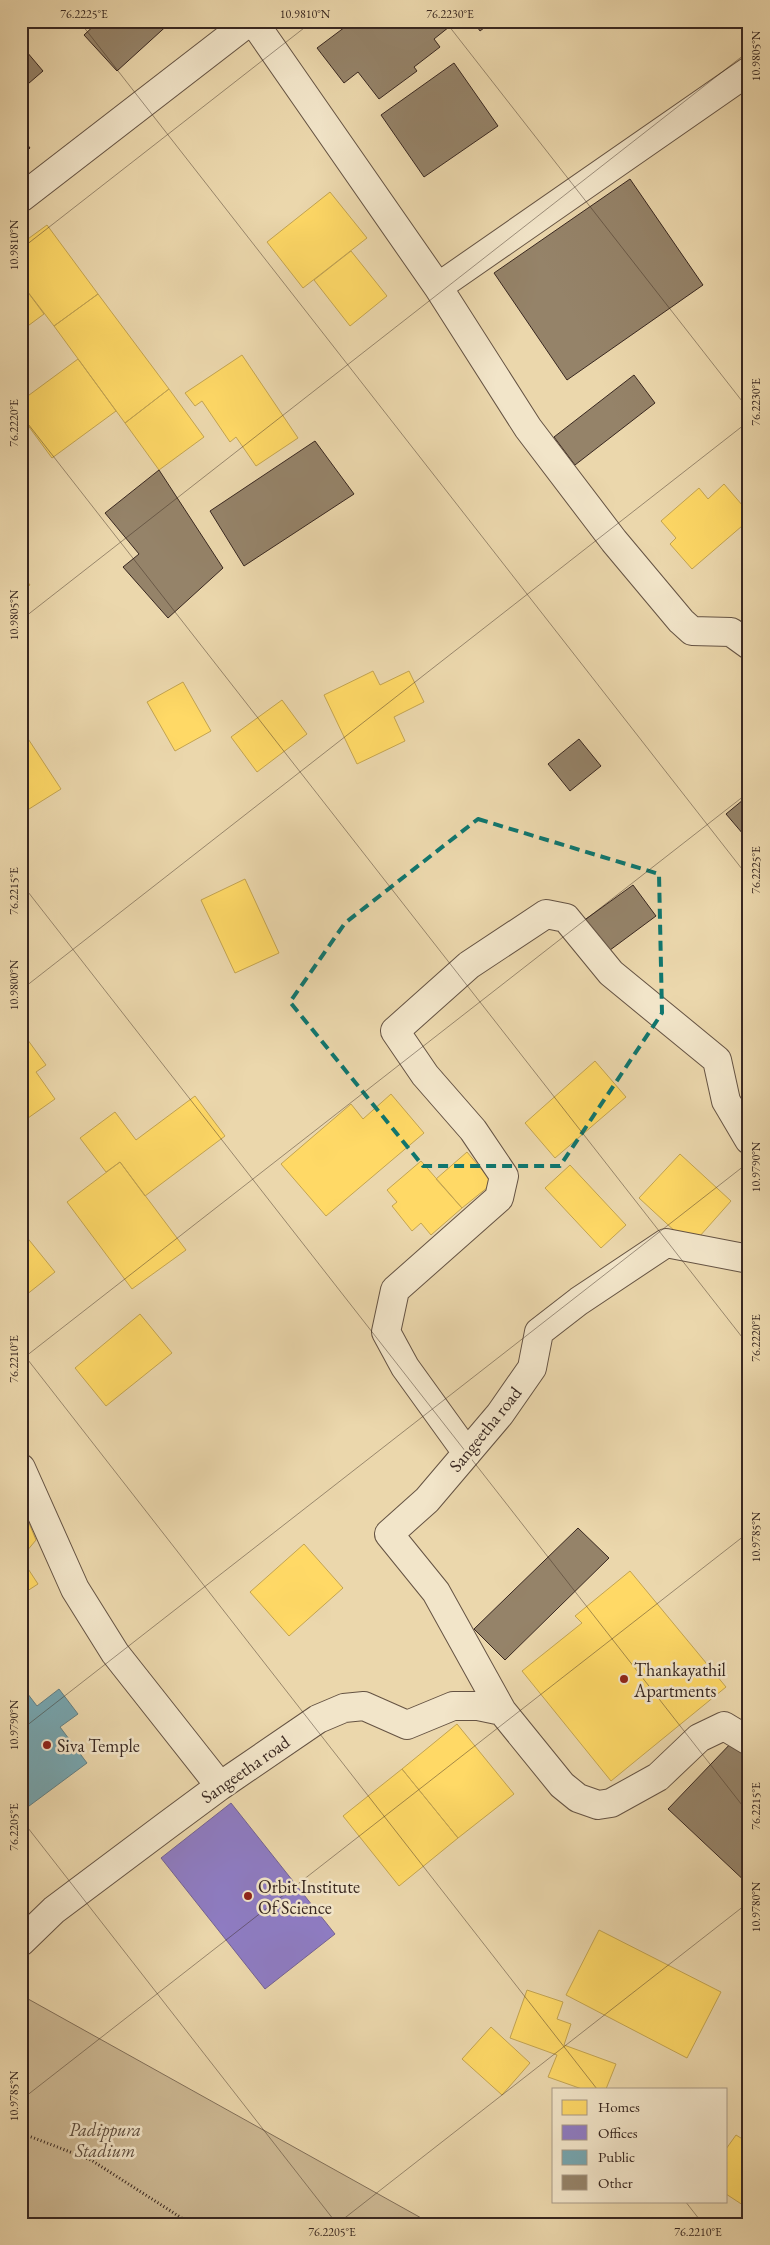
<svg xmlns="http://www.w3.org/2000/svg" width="770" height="2245" viewBox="0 0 770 2245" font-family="'EB Garamond',serif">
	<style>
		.green { fill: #cdb994; stroke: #82705a }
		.homes { fill: #ffd966; stroke: #c3a451 }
		.offices { fill: #8e7cc3; stroke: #746292 }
		.public { fill: #76a5af; stroke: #637f84 }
		.building { fill: #958369; stroke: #382720 }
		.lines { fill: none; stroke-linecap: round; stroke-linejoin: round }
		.minor-casing { stroke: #655343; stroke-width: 30 }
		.path { stroke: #382720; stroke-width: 3; stroke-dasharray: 1 2.5; stroke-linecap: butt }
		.minor { stroke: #f2e5c9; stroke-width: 28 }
		.marked { fill: none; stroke: #0f766e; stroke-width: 4; stroke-dasharray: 10 6; stroke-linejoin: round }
		.ticks { fill: none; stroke: #382720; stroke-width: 1; stroke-opacity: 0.45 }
		.poi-dot { fill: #8f2418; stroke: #f2e5c9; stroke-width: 2 }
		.labels { text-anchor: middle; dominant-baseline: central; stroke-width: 5; stroke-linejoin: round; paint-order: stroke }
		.street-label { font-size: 18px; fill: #382720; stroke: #f2e5c9 }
		.poi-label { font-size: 18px; fill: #382720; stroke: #f2e5c9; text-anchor: start }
		.park-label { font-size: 18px; font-style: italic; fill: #5d4c3d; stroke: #f2e5c9 }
		.neatline { fill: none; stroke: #382720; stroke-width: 2 }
		.ticks-label { font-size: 12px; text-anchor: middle; fill: #382720 }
	</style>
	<rect width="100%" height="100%" fill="#ebd7ac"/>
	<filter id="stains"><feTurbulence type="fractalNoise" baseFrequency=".004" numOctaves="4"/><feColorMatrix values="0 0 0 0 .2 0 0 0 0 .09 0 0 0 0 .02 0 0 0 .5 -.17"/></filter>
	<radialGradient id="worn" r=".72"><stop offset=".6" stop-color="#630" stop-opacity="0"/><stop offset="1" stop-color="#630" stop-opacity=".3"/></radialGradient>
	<!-- green -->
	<path class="green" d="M 21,1995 L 432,2224 L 21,2224 Z"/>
	<!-- homes -->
	<path class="homes" d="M 330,192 L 367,238 L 303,288 L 267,242 Z
		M 47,225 L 98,294 L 54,326 L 21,283 L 21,244 Z
		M 351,251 L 387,296 L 350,326 L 314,280 Z
		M 21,283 L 44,314 L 21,331 Z
		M 98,294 L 169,389 L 125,423 L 54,326 Z
		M 242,355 L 298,438 L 256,466 L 236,437 L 230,442 L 202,401 L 195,406 L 185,393 Z
		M 78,359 L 116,411 L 52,458 L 21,416 L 21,401 Z
		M 169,389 L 204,437 L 159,470 L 125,423 Z
		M 724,484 L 749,513 L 749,520 L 692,569 L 670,544 L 676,538 L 661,521 L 699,488 L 708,499 Z
		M 21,573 L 30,585 L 21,591 Z
		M 373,671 L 380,685 L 409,671 L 424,702 L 394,717 L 405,741 L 357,764 L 324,695 Z
		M 183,682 L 211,731 L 175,751 L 147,702 Z
		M 282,700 L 307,734 L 257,772 L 231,737 Z
		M 21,728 L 61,789 L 21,814 Z
		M 245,879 L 279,953 L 235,973 L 201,900 Z
		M 22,1032 L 46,1065 L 36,1072 L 55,1099 L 21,1123 Z
		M 595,1061 L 626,1097 L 555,1158 L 525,1123 Z
		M 391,1094 L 424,1133 L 326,1216 L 281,1164 L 351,1104 L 363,1119 Z
		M 195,1096 L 225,1136 L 145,1196 L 120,1162 L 106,1172 L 80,1138 L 115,1112 L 136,1140 Z
		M 467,1152 L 493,1183 L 462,1208 L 436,1179 Z
		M 680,1154 L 731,1201 L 691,1246 L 639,1198 Z
		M 421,1161 L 462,1208 L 431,1235 L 421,1223 L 412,1231 L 392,1206 L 397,1202 L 387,1190 Z
		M 120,1162 L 186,1250 L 132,1289 L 67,1202 Z
		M 570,1165 L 626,1225 L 601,1248 L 545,1188 Z
		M 21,1230 L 55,1272 L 21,1299 Z
		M 140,1314 L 172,1353 L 106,1406 L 75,1368 Z
		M 21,1504 L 36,1540 L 21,1558 L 38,1584 L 21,1595 Z
		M 304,1544 L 343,1588 L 289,1636 L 250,1592 Z
		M 630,1571 L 726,1687 L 611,1781 L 522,1671 L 582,1623 L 575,1616 Z
		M 457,1724 L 514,1794 L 458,1838 L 402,1769 Z
		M 402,1769 L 458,1838 L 399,1886 L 343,1816 Z
		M 599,1930 L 721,1992 L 687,2058 L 566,1995 Z
		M 527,1990 L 563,2002 L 557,2019 L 571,2024 L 564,2045 L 616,2064 L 606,2089 L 582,2089 L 548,2077 L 557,2055 L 510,2038 Z
		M 491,2027 L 530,2063 L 502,2095 L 462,2059 Z
		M 736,2135 L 749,2143 L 749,2209 L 726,2194 L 726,2149 Z"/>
	<!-- offices -->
	<path class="offices" d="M 231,1803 L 335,1934 L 265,1989 L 161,1858 Z"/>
	<!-- public -->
	<path class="public" d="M 21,1685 L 37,1706 L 59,1689 L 78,1714 L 60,1727 L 87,1763 L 21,1812 Z"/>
	<!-- building -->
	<path class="building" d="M 99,21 L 172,21 L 117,71 L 84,35 Z
		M 353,21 L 374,21 L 378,27 L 387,21 L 445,21 L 449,27 L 434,39 L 440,47 L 414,67 L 417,71 L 379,99 L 358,72 L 344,83 L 317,48 Z
		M 473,21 L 493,21 L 480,31 Z
		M 21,45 L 43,71 L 21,90 Z
		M 454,63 L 498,126 L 424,177 L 381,115 Z
		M 21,136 L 30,148 L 21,155 Z
		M 630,179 L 703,285 L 567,380 L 494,273 Z
		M 634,375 L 655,403 L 575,465 L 554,437 Z
		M 315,441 L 354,494 L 244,566 L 210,511 Z
		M 159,470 L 223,568 L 168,618 L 123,567 L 139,554 L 105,513 Z
		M 579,739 L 601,766 L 570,791 L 548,764 Z
		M 749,795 L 749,841 L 726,814 Z
		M 633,885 L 656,916 L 602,956 L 579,924 Z
		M 578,1528 L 609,1558 L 505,1660 L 474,1629 Z
		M 734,1740 L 749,1754 L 749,1885 L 668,1809 Z"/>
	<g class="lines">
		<!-- minor casing -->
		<g class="minor-casing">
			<path id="minor" d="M 253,21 L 438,287 L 528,428 L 614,541 L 681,621 L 692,631 L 731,632 L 749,645
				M 21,198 L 250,21
				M 438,287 L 749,71
				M 467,1453 L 405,1367 L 386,1332 L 395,1290 L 499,1198 L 504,1176 L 473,1130 L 425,1075 L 395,1031 L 469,965 L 546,914 L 566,918 L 611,973 L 717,1060 L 726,1101 L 749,1140
				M 21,1468 L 75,1589 L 115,1653 L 220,1786
				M 502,1711 L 436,1592 L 389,1534 L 427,1500 L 500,1414 L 532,1368 L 539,1332 L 579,1301 L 666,1243 L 749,1259
				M 21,1942 L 54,1910 L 166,1826 L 220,1786 L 318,1719 L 344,1708 L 364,1706 L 407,1725 L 453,1706 L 478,1706 L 502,1711 L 562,1785 L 578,1798 L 598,1805 L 611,1803 L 658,1777 L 699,1738 L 724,1726 L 749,1741"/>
		</g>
		<!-- path -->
		<path class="path" d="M 21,2133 L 91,2160 L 191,2224"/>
		<!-- minor -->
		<use href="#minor" class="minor"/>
	</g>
	<!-- marked area -->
	<path class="marked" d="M 478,819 L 659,874 L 662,1013 L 560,1166 L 423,1166 L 290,1002 L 345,923 Z"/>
	<!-- ticks -->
	<path class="ticks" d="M 79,21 L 749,878M 445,21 L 749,410M 21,249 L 313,21M 21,415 L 749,1346M 21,620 L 749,51M 21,883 L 749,1814M 21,990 L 749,421M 21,1351 L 597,2089M 21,1360 L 749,792M 21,1730 L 749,1162M 21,1819 L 337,2224M 21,2100 L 749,1532M 685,2201 L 703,2224M 337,2224 L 749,1902"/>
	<!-- markers -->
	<g class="poi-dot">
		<circle cx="624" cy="1679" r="5"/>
		<circle cx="47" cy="1745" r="5"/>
		<circle cx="248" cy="1896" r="5"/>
	</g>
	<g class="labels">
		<!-- street labels -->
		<g class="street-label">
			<text transform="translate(485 1429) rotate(-51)">Sangeetha road</text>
			<text transform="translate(245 1769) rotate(-35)">Sangeetha road</text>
		</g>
		<!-- poi labels -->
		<g class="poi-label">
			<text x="634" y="1669">Thankayathil<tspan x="634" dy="21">Apartments</tspan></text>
			<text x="57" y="1745">Siva Temple</text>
			<text x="258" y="1886">Orbit Institute<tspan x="258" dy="21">Of Science</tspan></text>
		</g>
		<!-- park labels -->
		<g class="park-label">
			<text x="105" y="2129">Padippura<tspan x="105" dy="21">Stadium</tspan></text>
		</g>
	</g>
	<!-- margin -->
	<rect width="770" height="2245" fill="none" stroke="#ebd7ac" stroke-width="55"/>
	<!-- legend -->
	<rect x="552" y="2088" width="175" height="115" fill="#f2e5c9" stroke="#a89985"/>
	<rect x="562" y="2100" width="25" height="15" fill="#ffd966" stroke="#a89985"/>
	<text x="598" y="2112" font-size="15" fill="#382720">Homes</text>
	<rect x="562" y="2125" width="25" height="15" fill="#8e7cc3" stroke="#a89985"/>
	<text x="598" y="2138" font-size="15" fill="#382720">Offices</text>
	<rect x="562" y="2150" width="25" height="15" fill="#76a5af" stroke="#a89985"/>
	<text x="598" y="2162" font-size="15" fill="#382720">Public</text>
	<rect x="562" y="2175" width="25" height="15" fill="#958369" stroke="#a89985"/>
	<text x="598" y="2188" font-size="15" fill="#382720">Other</text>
	<rect x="28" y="28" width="714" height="2190" class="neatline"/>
	<g class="ticks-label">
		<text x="84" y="18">76.2225°E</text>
		<text x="305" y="18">10.9810°N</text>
		<text x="450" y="18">76.2230°E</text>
		<text transform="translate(756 56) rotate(-90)" y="4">10.9805°N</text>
		<text transform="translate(14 245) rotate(-90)" y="4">10.9810°N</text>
		<text transform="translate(756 402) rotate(-90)" y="4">76.2230°E</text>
		<text transform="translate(14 423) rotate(-90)" y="4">76.2220°E</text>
		<text transform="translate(14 615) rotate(-90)" y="4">10.9805°N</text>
		<text transform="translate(756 870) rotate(-90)" y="4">76.2225°E</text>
		<text transform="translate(14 891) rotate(-90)" y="4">76.2215°E</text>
		<text transform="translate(14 985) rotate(-90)" y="4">10.9800°N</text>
		<text transform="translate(756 1167) rotate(-90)" y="4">10.9790°N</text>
		<text transform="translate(756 1338) rotate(-90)" y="4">76.2220°E</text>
		<text transform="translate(14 1359) rotate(-90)" y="4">76.2210°E</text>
		<text transform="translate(756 1537) rotate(-90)" y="4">10.9785°N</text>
		<text transform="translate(14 1725) rotate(-90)" y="4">10.9790°N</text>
		<text transform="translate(756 1806) rotate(-90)" y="4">76.2215°E</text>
		<text transform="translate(14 1827) rotate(-90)" y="4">76.2205°E</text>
		<text transform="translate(756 1907) rotate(-90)" y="4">10.9780°N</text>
		<text transform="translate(14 2096) rotate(-90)" y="4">10.9785°N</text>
		<text x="332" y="2236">76.2205°E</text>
		<text x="698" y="2236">76.2210°E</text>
	</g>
	<rect width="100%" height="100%" filter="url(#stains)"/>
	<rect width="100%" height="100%" fill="url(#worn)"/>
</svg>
